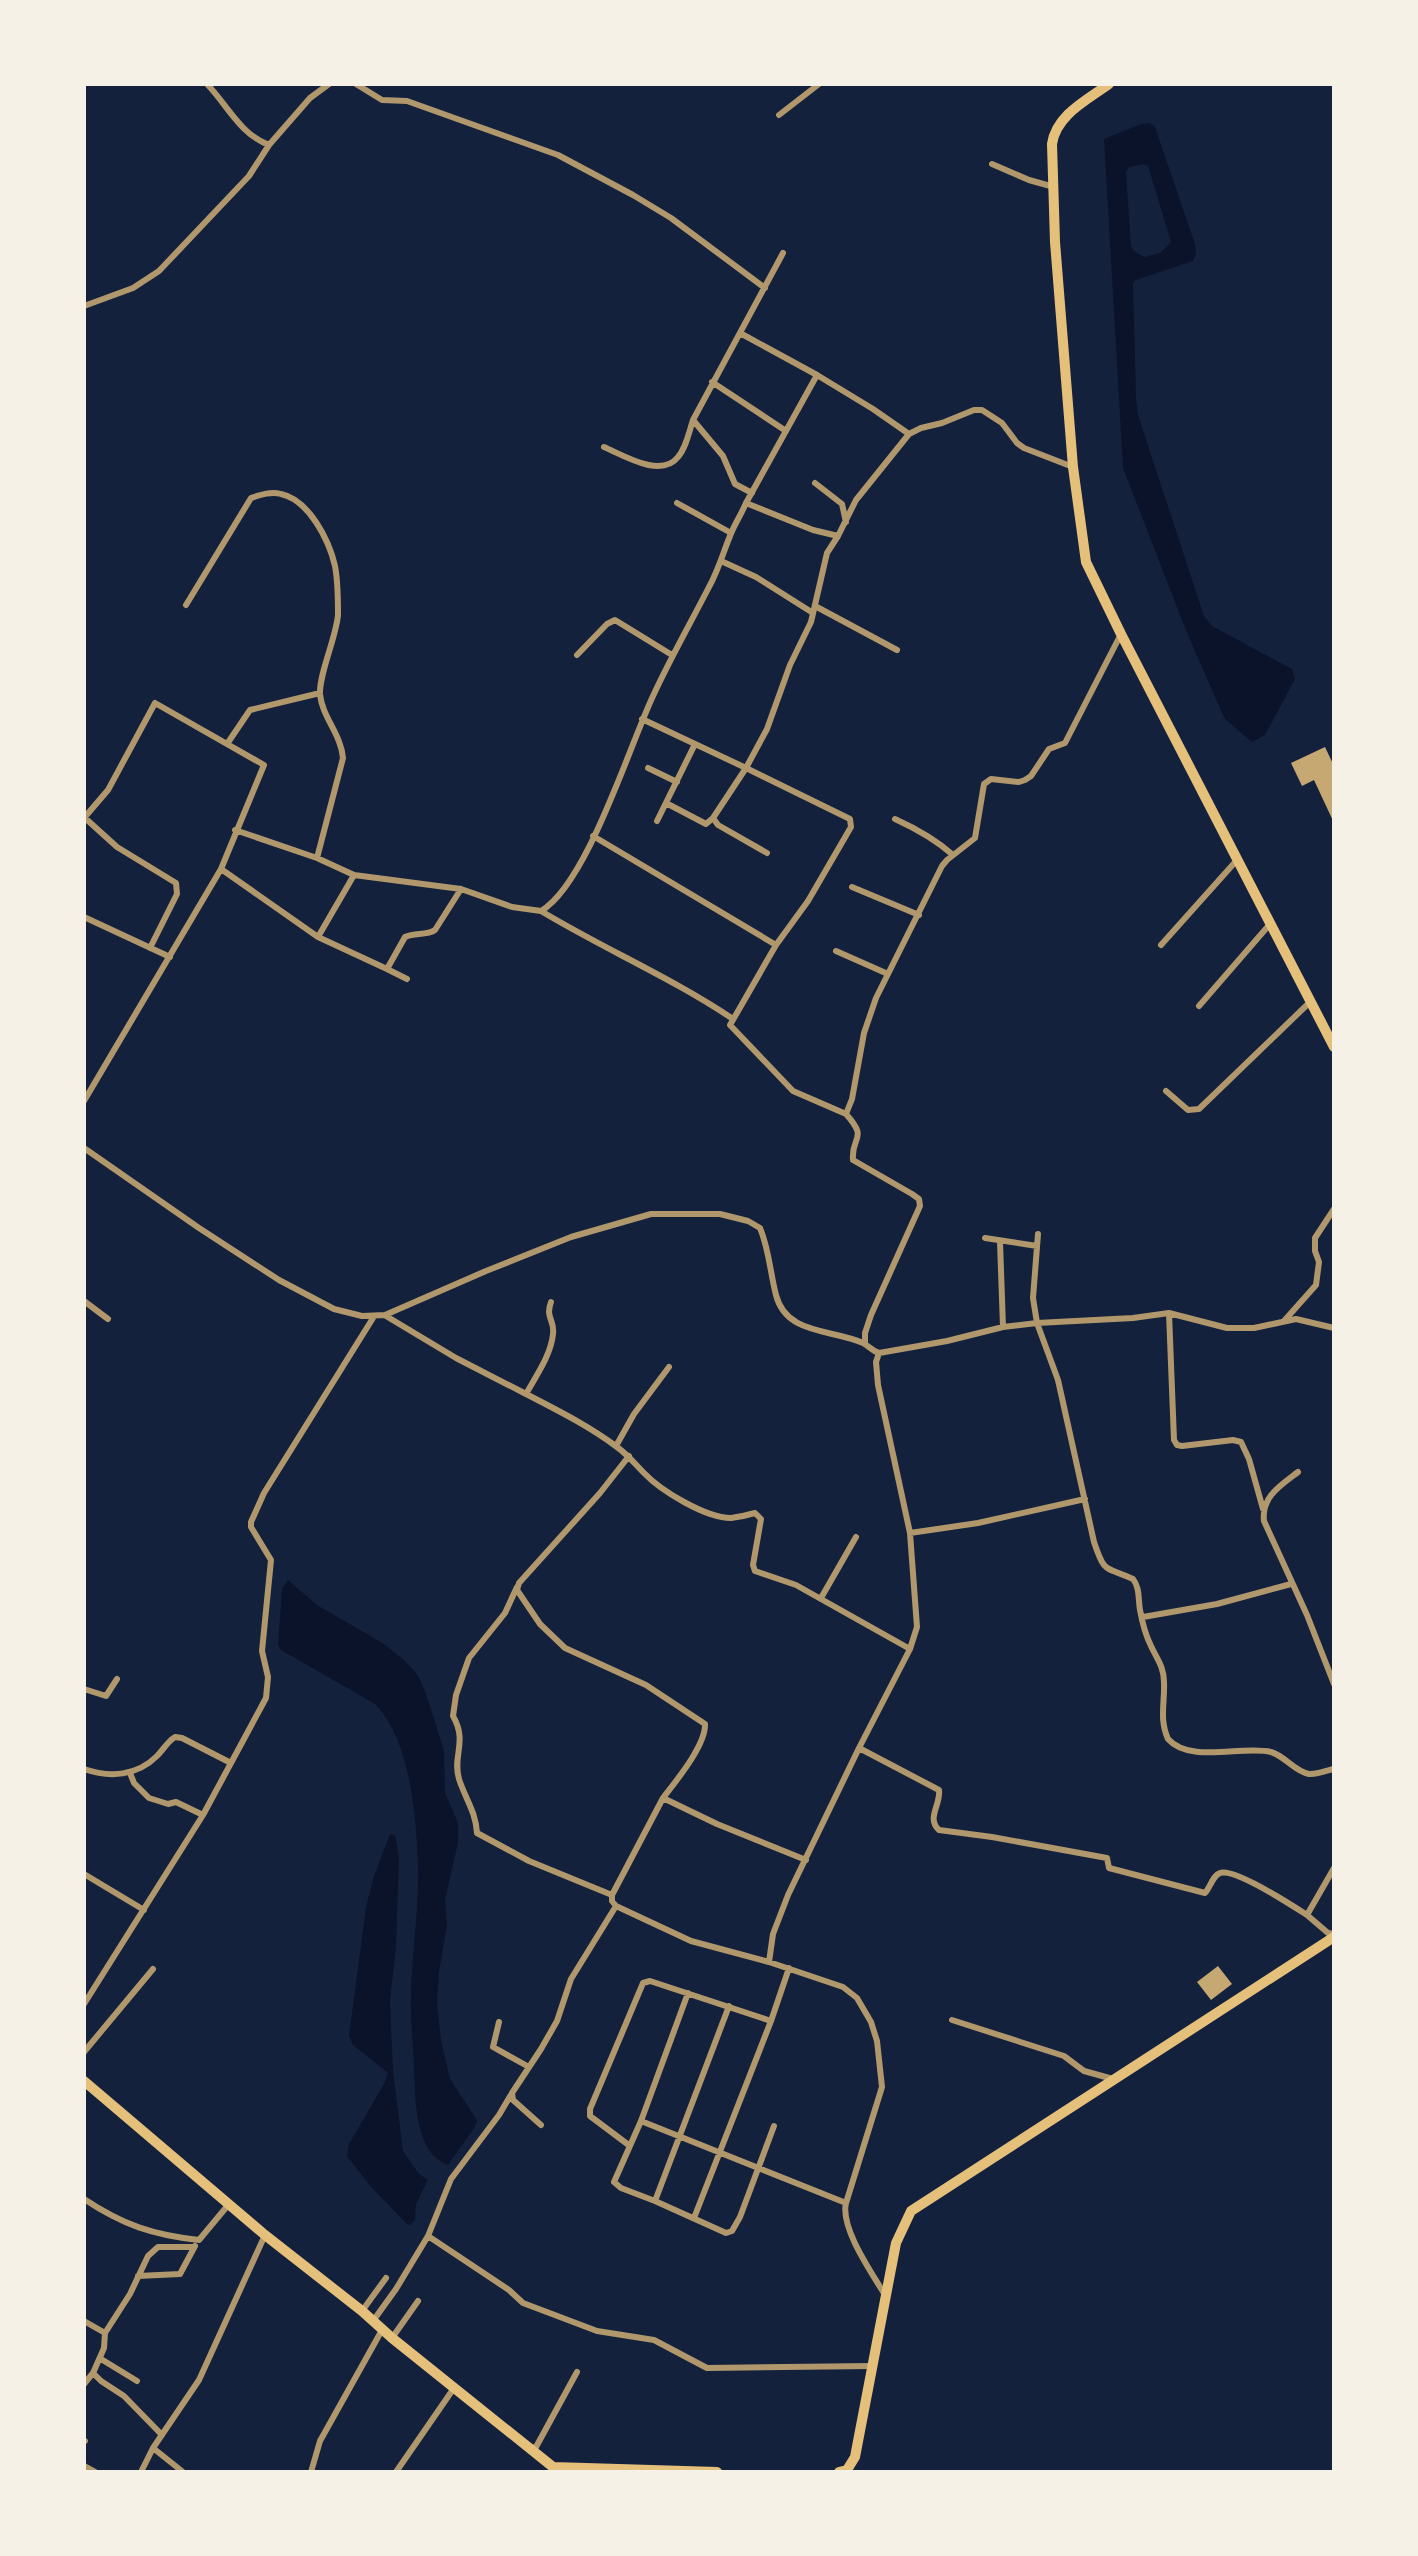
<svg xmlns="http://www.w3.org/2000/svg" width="1418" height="2556" viewBox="0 0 1418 2556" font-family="Inter,sans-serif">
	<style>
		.water { fill: #0b132b; fill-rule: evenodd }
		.building { fill: #c6a872 }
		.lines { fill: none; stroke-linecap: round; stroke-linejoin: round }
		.minor { stroke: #b1986c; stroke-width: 6 }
		.primary { stroke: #e5c07b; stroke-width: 10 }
	</style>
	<rect width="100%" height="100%" fill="#14213d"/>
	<!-- water -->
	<path class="water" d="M 1150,123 L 1155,127 L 1195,244 L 1196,254 L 1193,261 L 1136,280 L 1133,283 L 1136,397 L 1138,415 L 1204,616 L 1212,626 L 1292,669 L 1295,679 L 1265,735 L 1252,742 L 1226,720 L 1222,713 L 1185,628 L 1123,468 L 1104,139 L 1141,124 ZM 1143,164 L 1148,166 L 1171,242 L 1160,253 L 1144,257 L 1135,252 L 1131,246 L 1126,172 L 1129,167 Z
		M 288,1580 L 317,1605 L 384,1644 L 404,1660 L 417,1674 L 424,1688 L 444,1750 L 445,1793 L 458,1823 L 458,1843 L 445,1900 L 447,1925 L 439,1972 L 437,2001 L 441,2041 L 450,2079 L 477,2120 L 475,2127 L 448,2165 C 438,2161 431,2155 426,2145 C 415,2122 415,2093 414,2067 C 413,2043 410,2018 411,1994 C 412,1952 419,1909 418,1866 C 416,1817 411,1741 375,1704 L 281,1650 L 278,1645 L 282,1589 Z
		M 390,1834 L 395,1835 L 399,1856 L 396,1947 L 390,2001 L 393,2071 L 403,2151 L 419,2174 L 428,2180 L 416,2204 L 415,2220 L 410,2225 L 407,2224 L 371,2187 L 347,2156 L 349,2144 L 384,2084 L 388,2073 L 353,2045 L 349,2036 L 366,1907 L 373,1879 Z"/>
	<!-- building -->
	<path class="building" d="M 1325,747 L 1334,766 L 1334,823 L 1314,780 L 1302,786 L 1291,763 Z
		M 1218,1966 L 1232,1984 L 1211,2000 L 1197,1982 Z"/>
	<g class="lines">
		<!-- minor -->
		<path class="minor" d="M 207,84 C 228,106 240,134 269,145
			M 356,84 L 382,100 L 407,101 L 558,155 L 633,195 L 671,218 L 765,288
			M 779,115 L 819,84
			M 992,164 L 1029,180 L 1054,187
			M 84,306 L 133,288 L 159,271 L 249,176 L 269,145 L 310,98 L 329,84
			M 740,333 L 817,375
			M 712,382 L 786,431
			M 604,447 C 623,455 661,479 678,457 C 686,448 689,432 693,420
			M 815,483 L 842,504 L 846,522
			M 752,493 L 735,484 L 723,456 L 693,420 L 783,253
			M 677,503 L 731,533
			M 746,503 L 817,375 L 873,409 L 909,434
			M 838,536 L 827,553 L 811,622 L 790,665 L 767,729 L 746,768 L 850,819 L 851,827 L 808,901 L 776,945 L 730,1025 L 793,1091 L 846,1114
			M 721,561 L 756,577 L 813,613
			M 186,605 L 251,498 C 260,495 271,491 281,494 C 309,500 329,540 335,566 C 338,581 338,600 338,615 C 336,638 319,674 320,694 C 322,717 341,734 343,758 L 317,858
			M 815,606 L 897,650
			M 577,655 L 607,624 L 615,620 L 672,655
			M 642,719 L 746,768 L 713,818 L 718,825 L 767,853
			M 227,744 L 250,710 L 320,693
			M 648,768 L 677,782
			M 666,803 L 706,824 L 713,818
			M 84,818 L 108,790 L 155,703 L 264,765 L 221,869 L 84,1101
			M 85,818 L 117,847 L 176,883 L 177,894 L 150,948
			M 895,819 C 917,829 935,839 953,855
			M 657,821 L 695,744
			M 235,830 L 317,858 L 354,875 L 461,889 L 512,907 L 541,911 C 587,884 629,747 653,696 C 670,659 690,624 709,587 C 718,571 723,553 730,536 C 734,525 741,515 746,503 L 813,530 L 838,536 L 856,500 L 909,434 L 921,428 L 942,423 L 974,410 L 982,410 L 1002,423 L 1017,443 L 1024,448 L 1073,467
			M 593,836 L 776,945
			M 221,869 L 318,937 L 387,969 L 405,937 C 415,932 426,936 435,930 L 461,889
			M 852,887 L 919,915
			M 541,911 C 604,949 672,978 733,1019
			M 84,917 L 170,957
			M 318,937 L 354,875
			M 1161,945 L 1237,860
			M 836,951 L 888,974
			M 387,969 L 407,979
			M 1199,1006 L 1270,924
			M 1166,1091 L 1188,1110 L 1199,1109 L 1310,1002
			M 84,1148 L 199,1228 L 279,1280 L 334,1309 L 362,1316 L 385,1315 L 486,1271 L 571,1237 L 651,1214 L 720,1214 L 748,1221 L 760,1228 C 769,1249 770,1272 776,1295 C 786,1335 832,1329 863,1343 C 869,1346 872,1351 879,1353 L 947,1341 L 1003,1327 L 1037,1323 L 1133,1318 L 1169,1313 L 1227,1328 L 1254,1328 L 1296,1319 L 1334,1328
			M 1038,1234 L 1033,1298 L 1037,1323 L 1058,1380 L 1094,1542 C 1105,1575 1105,1566 1133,1579 C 1140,1588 1138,1599 1140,1610 C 1142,1621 1146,1636 1151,1646 C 1157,1659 1164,1667 1164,1682 C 1165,1702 1159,1719 1168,1739 C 1190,1764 1243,1745 1271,1752 C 1285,1756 1294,1771 1309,1774 C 1317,1775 1327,1770 1334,1769
			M 985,1238 L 1037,1246
			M 1000,1242 L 1003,1327
			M 84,1301 L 108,1319
			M 551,1302 C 545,1318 555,1320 553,1334 C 551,1355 536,1376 526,1394 C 557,1410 589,1426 617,1447 C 628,1455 635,1464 644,1473 C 661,1491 706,1518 731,1518 C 739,1517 748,1515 755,1513 L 761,1519 L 753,1565 L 755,1571 L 796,1585 L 910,1649
			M 1169,1313 L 1174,1440 L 1177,1445 L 1182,1446 L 1233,1440 L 1241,1442 L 1249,1459 L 1263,1509
			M 386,1316 L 456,1358 L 526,1394
			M 1284,1321 L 1316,1285 L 1319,1262 L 1315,1251 L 1315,1238 L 1334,1209
			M 865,1344 L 865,1333 L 871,1315 L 920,1206 L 919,1199 L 912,1194 L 853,1160 C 851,1135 869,1140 846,1114 L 852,1099 L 864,1033 L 876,998 L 942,866 L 947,860 L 975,838 L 984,784 L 991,779 L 1019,782 L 1025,780 L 1031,776 L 1049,749 L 1065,743 L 1121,634
			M 616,1446 L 634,1414 L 669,1367
			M 629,1456 L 600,1493 L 519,1583 L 517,1590 L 540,1624 L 565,1648 L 646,1685 L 705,1724 C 706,1745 676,1781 663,1798 L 717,1824 L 806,1860
			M 1298,1472 C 1281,1485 1261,1497 1264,1521 L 1307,1615 L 1334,1684
			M 910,1533 L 978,1523 L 1085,1499
			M 517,1587 L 505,1613 L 469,1658 L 456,1695 L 453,1716 C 468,1742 452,1756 459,1779 C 465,1798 476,1812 477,1833 L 529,1861 L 612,1895
			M 821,1598 L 856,1537
			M 1143,1617 L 1217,1604 L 1291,1584
			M 84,1689 L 106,1696 L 117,1679
			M 859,1748 L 939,1790 C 941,1805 926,1818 939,1830 L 992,1837 L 1107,1858 L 1109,1868 L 1205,1893 C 1210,1888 1213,1875 1220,1873 C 1235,1868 1293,1906 1307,1915
			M 84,1769 C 110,1778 137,1776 157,1756 C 164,1749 167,1742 175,1737 L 182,1738 L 231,1763
			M 130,1773 L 134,1783 L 149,1798 L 168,1804 L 176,1802 L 203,1815
			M 663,1798 L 612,1895 L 612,1901 L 616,1906 L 691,1941 L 769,1962 L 843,1987 L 857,1998 L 871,2022 L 877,2041 L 882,2087 L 846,2203 C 840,2228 872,2273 885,2295
			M 1334,1868 L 1307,1915 L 1328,1933 L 1334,1934
			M 84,1874 L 144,1910
			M 769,1962 L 773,1934 L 788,1895 L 859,1748 L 910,1649 L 917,1627 L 910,1533 L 878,1385 L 876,1362 L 879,1353
			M 84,2004 L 203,1815 L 266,1698 L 268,1677 L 262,1651 L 271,1560 L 251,1527 L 251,1522 L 264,1493 L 373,1318
			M 729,2006 L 655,2201 L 726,2233 L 732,2231 L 740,2217 L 774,2126
			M 952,2020 L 1064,2056 L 1084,2071 L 1113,2079
			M 499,2022 L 493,2047 L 529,2067
			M 84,2052 L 153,1969
			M 641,2121 L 846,2203
			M 541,2125 L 513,2100 L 512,2093 L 541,2049 L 557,2021 L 571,1979 L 616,1906
			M 630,2146 L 590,2116 L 590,2109 L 643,1983 L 650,1981 L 771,2021
			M 84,2199 C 123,2225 153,2235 199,2240 L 229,2204
			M 655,2201 L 621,2188 L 614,2182 L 641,2121 L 688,1993
			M 694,2218 L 771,2021 L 789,1968
			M 428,2236 L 509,2290 L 523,2303 L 597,2331 L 654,2340 L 707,2368 L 872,2366
			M 138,2276 L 180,2274 L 195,2246
			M 362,2311 L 386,2278
			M 84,2321 L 105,2333
			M 373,2321 L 396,2289 L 428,2236 L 451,2179 L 499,2115 L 512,2093
			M 392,2338 L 418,2301
			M 101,2359 L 137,2381
			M 93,2373 L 104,2348 L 105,2333 L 130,2294 L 148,2256 L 158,2247 L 194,2247
			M 84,2384 L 93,2373 L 101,2381 L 124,2396 L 162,2435
			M 84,2442 L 85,2441
			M 153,2448 L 183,2472
			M 530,2448 L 536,2447 L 577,2372
			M 84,2466 L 95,2472
			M 141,2472 L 153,2448 L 199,2380 L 265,2235
			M 311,2472 L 320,2441 L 382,2330
			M 396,2472 L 454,2388"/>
		<!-- primary -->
		<path class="primary" d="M 1109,84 C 1087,100 1056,115 1052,144 L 1055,242 L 1073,467 L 1086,562 L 1121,634 L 1334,1047
			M 84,2081 L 265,2235 L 362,2311 L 392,2338 L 553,2467 L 717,2472
			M 839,2472 L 847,2470 L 855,2457 L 896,2243 L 911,2211 L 1334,1937"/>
	</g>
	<!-- border -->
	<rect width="1418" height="2556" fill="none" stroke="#f6f1e7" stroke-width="172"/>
</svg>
